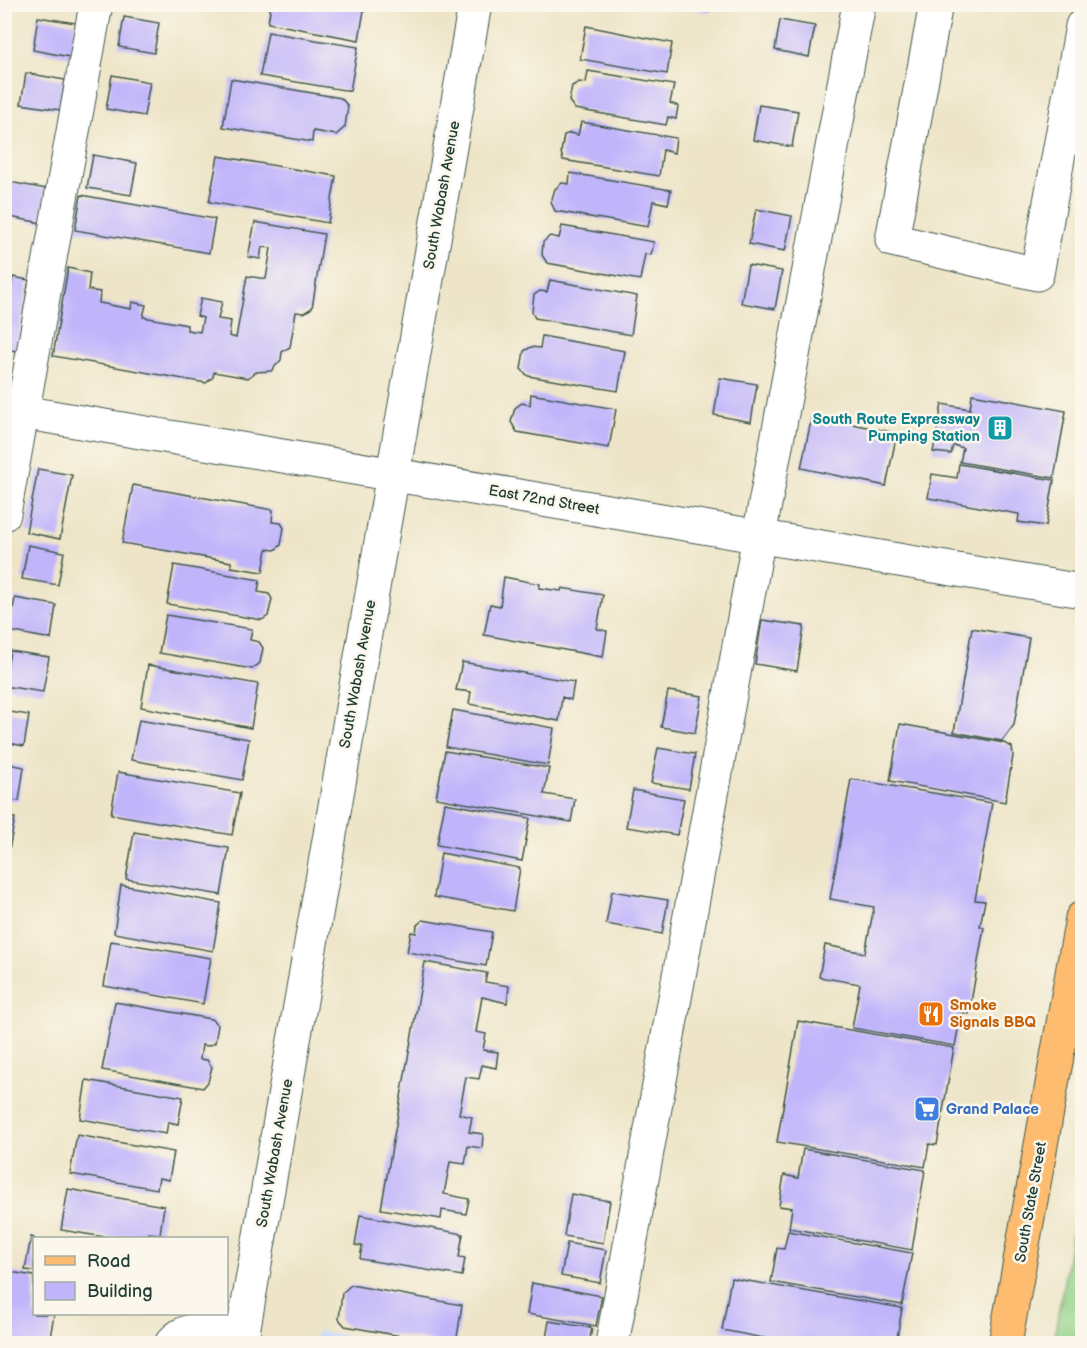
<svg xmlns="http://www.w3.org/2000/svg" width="1087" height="1348" viewBox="0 0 1087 1348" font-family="'Balsamiq Sans',sans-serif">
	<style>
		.built { fill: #cbdcf9 }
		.green { fill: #93d187; stroke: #59875e; stroke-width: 1.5 }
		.building { fill: #c0b4fb }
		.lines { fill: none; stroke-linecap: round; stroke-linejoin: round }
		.minor-casing { stroke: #3e564a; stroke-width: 35 }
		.major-casing { stroke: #3e564a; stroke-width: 35 }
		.highway-casing { stroke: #3e564a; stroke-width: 35 }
		.minor { stroke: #fff; stroke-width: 33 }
		.major { stroke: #fdbc70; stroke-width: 33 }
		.highway { stroke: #fdbc70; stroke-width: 33 }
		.labels { text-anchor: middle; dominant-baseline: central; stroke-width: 5; stroke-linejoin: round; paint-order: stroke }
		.street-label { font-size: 15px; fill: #1f3d34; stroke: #fbf7ec }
		.culture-label { font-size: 15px; font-weight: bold; fill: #0d838f; stroke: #fbf7ec; text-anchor: end }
		.food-label { font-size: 15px; font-weight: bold; fill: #c56008; stroke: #fbf7ec; text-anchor: start }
		.shop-label { font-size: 15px; font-weight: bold; fill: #366cbe; stroke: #fbf7ec; text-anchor: start }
	</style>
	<rect width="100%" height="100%" fill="#fbf7ec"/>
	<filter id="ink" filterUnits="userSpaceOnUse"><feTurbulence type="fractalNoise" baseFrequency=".0167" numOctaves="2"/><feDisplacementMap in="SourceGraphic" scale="12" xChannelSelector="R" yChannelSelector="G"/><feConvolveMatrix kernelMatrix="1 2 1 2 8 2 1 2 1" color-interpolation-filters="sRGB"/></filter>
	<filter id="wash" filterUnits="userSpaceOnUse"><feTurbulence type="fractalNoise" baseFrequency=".008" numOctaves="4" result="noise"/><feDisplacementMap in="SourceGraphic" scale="24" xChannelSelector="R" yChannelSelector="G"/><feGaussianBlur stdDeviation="1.35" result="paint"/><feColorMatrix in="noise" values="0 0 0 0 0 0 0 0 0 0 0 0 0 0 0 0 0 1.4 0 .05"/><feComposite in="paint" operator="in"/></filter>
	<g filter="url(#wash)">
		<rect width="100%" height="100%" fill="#eee5c8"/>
		<!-- built -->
		<path class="built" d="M 317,1331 L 389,1343 L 315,1343 Z"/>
		<!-- green -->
		<path class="green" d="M 1082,1179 L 1082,1343 L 1053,1343 Z"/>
		<g id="blocks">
			<!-- building -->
			<path class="building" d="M 271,4 L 365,4 L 359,40 L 268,23 Z
				M 671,4 L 710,4 L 709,12 Z
				M 38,17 L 76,23 L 70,57 L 33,50 Z
				M 124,17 L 159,23 L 154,53 L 119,47 Z
				M 780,20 L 815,26 L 809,57 L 775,50 Z
				M 586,26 L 672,43 L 667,74 L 580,59 Z
				M 268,32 L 358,47 L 350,91 L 260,76 Z
				M 588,71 L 674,85 L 670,103 L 678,106 L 676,119 L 668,117 L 666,125 L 575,109 L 569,101 L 572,86 L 579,82 L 586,83 Z
				M 26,73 L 65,80 L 60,110 L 21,104 Z
				M 112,75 L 150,82 L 144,116 L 106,109 Z
				M 231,79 L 341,98 L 348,106 L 345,127 L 336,135 L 313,131 L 312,142 L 223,127 Z
				M 759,105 L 798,111 L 792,147 L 753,140 Z
				M 581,122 L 676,138 L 674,153 L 663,150 L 659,176 L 563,160 L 561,152 L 564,135 L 570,133 L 578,135 Z
				M 93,155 L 137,163 L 131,195 L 87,188 Z
				M 218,156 L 336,176 L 328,223 L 209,202 Z
				M 570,173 L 671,190 L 668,204 L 653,201 L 648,227 L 555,211 L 551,202 L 555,189 L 562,183 L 569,184 Z
				M 4,181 L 47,189 L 42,223 L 4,216 Z
				M 81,195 L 215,219 L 209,253 L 75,230 Z
				M 756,209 L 792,216 L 785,251 L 749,244 Z
				M 255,222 L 324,234 L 312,308 L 304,313 L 296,312 L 290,347 L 282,352 L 281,360 L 271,371 L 256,372 L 248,378 L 214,372 L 213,377 L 206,383 L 53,356 L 68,268 L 90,273 L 88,290 L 100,292 L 99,303 L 131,309 L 132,302 L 146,305 L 143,317 L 187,325 L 187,330 L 200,332 L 203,318 L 197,316 L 201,298 L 222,302 L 218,319 L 231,321 L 229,336 L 236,338 L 247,276 L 266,279 L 271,248 L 262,247 L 260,259 L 248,257 Z
				M 562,226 L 654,242 L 651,255 L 645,254 L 640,280 L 547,263 L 542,255 L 543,242 L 550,236 L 559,238 Z
				M 748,265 L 782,271 L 775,309 L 741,303 Z
				M 13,277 L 29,280 L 17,351 L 4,349 L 4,294 L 10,295 Z
				M 550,280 L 637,296 L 631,335 L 535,318 L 532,312 L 534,295 L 540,291 L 547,292 Z
				M 542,336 L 625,351 L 618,391 L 528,376 L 521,369 L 524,351 L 531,347 L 540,348 Z
				M 720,378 L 757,384 L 751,422 L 714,415 Z
				M 531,394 L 616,409 L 609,448 L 517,432 L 511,422 L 515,408 L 522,403 L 530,405 Z
				M 972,394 L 1066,411 L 1054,478 L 960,462 L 963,448 L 953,445 L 951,454 L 933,452 L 942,404 L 970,409 Z
				M 812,416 L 897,433 L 886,486 L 801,468 Z
				M 959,464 L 1054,480 L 1046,526 L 1018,522 L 1019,514 L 928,498 L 932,474 L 957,478 Z
				M 38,469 L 72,475 L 60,539 L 26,532 Z
				M 133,485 L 273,510 L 272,522 L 281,523 L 284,528 L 281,545 L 275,550 L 267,549 L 263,572 L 231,567 L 231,562 L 122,543 Z
				M 28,545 L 64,552 L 58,585 L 22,579 Z
				M 174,565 L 260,580 L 258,592 L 269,594 L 272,599 L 268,616 L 262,620 L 167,604 Z
				M 504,577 L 540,584 L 539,588 L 561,591 L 562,588 L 603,595 L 597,629 L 607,631 L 603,657 L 484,635 L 490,604 L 500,606 Z
				M 15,598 L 56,605 L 51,639 L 9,631 Z
				M 166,615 L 252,629 L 250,640 L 259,642 L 263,648 L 260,663 L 252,669 L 159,653 Z
				M 762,620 L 804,626 L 797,671 L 755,664 Z
				M 972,628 L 1029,638 L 1014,725 L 1002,741 L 954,732 Z
				M 10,651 L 49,657 L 43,692 L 4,686 Z
				M 462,662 L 574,682 L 571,700 L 562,697 L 559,721 L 469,704 L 471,692 L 456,690 Z
				M 148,665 L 258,684 L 251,728 L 141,707 Z
				M 668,691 L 702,696 L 695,733 L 661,727 Z
				M 453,710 L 554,728 L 548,765 L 446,747 Z
				M 4,711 L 29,715 L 24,746 L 4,742 Z
				M 139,720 L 249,739 L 242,780 L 131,760 Z
				M 900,724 L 1004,743 L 1012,747 L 1013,756 L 1005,802 L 890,781 Z
				M 658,748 L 695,754 L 689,789 L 651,783 Z
				M 445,751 L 549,768 L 544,794 L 575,799 L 571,822 L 436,798 Z
				M 4,763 L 24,767 L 19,801 L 4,799 Z
				M 118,772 L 240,793 L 232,835 L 111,814 Z
				M 851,779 L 992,803 L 975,900 L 985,901 L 980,926 L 984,927 L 969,1014 L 961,1013 L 955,1046 L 852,1028 L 860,984 L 819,977 L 825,945 L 865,953 L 874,907 L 830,899 Z
				M 633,790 L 684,799 L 677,835 L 626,827 Z
				M 445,803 L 530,818 L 522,861 L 437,845 Z
				M 4,816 L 15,818 L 8,855 L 4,854 Z
				M 134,832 L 229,848 L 221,895 L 126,879 Z
				M 441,853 L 520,868 L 513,911 L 434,897 Z
				M 121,885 L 221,903 L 213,951 L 114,933 Z
				M 612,891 L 668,900 L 662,934 L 606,924 Z
				M 423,920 L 492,932 L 486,966 L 407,952 L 411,932 L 416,933 L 417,925 Z
				M 111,941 L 211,958 L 203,1004 L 104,986 Z
				M 425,962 L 487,973 L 485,982 L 509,986 L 507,1003 L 482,997 L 476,1032 L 486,1034 L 483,1050 L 498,1052 L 496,1068 L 482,1065 L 479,1079 L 466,1077 L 459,1114 L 472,1117 L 469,1132 L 483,1134 L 482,1148 L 468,1146 L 465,1164 L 450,1162 L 444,1194 L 469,1199 L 466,1214 L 442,1210 L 441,1219 L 381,1209 Z
				M 115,1002 L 211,1019 L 218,1025 L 215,1043 L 207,1046 L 202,1045 L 200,1059 L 207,1060 L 212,1067 L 208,1082 L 203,1088 L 102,1070 Z
				M 798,1021 L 954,1048 L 937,1145 L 929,1144 L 925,1167 L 777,1142 Z
				M 86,1080 L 183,1097 L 178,1124 L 168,1122 L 166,1134 L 80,1119 Z
				M 77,1135 L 174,1152 L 169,1180 L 159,1178 L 157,1189 L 70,1174 Z
				M 803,1149 L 925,1170 L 912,1250 L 789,1228 L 792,1208 L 779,1206 L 784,1175 L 798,1178 Z
				M 68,1189 L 164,1206 L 160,1234 L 148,1233 L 147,1238 L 111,1238 L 61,1230 Z
				M 571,1194 L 610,1201 L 603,1243 L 564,1236 Z
				M 360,1215 L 463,1234 L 459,1257 L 465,1258 L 462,1276 L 360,1259 L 362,1246 L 355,1245 Z
				M 788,1231 L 912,1253 L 902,1305 L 771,1282 L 777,1248 L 784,1249 Z
				M 31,1237 L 34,1238 L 34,1271 L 25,1270 Z
				M 567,1243 L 606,1250 L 600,1283 L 561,1276 Z
				M 4,1271 L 34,1276 L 34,1314 L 54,1314 L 49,1344 L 4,1344 Z
				M 731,1278 L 902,1308 L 896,1344 L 795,1344 L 722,1330 Z
				M 532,1283 L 602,1296 L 596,1326 L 527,1314 Z
				M 351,1285 L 462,1305 L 456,1344 L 445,1344 L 345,1326 L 339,1319 L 342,1293 Z
				M 549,1321 L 592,1328 L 589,1344 L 545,1344 Z"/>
		</g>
	</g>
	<g filter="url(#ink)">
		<use href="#blocks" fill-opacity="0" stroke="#3e564a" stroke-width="1.5"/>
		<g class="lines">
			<!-- minor casing -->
			<g class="minor-casing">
				<path id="minor" d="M 936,4 L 892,240 L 1037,274 L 1082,26
					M 4,409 L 1082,591
					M 4,514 L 96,4
					M 171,1344 C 188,1322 219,1330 243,1333
					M 241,1344 L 475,4
					M 612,1344 L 759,536 L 859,4"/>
			</g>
			<!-- major casing -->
			<g class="major-casing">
				<path id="major" d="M 1005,1344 L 1082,918"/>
			</g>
			<!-- highway casing -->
			<g class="highway-casing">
				<path id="highway" d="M 1075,964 L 1082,946"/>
			</g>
			<!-- minor -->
			<use href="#minor" class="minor"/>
			<!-- major -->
			<use href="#major" class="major"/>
			<!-- highway -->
			<use href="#highway" class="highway"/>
		</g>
	</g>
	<!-- icons -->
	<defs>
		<g id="building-square" transform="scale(1.35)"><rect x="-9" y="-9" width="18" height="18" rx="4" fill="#0f9aa8" stroke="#fbf7ec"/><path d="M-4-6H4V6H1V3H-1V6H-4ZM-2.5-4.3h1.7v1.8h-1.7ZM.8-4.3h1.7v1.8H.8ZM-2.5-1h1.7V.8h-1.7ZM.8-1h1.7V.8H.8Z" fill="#fff"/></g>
		<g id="restaurant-square" transform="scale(1.35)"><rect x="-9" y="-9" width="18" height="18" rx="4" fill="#e8710a" stroke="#fbf7ec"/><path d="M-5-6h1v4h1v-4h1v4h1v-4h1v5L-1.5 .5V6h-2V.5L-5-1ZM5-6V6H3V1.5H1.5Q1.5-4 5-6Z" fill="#fff"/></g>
		<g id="supermarket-square" transform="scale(1.35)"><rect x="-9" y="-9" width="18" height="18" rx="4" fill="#3f7fe0" stroke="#fbf7ec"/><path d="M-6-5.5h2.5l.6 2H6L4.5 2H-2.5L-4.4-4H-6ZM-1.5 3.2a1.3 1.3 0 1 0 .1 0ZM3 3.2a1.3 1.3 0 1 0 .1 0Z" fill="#fff"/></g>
	</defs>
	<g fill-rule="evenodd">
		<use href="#building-square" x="1000" y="428"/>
		<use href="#restaurant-square" x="931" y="1014"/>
		<use href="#supermarket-square" x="927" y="1109"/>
	</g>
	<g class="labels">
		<!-- street labels -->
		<g class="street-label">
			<text transform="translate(442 195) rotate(-80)">South Wabash Avenue</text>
			<text transform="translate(544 500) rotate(10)">East 72nd Street</text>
			<text transform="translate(358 674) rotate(-80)">South Wabash Avenue</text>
			<text transform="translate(275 1153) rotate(-80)">South Wabash Avenue</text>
			<text transform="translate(1031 1202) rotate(-80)">South State Street</text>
		</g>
		<!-- culture labels -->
		<g class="culture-label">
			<text x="980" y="419">South Route Expressway<tspan x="980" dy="17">Pumping Station</tspan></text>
		</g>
		<!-- food labels -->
		<g class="food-label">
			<text x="950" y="1005">Smoke<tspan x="950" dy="17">Signals BBQ</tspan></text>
		</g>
		<!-- shop labels -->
		<g class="shop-label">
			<text x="946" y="1109">Grand Palace</text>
		</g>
	</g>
	<!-- margin -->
	<rect width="1087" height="1348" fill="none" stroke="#fbf7ec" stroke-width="24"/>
	<!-- legend -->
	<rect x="33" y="1237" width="195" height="78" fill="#fbf7ec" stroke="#a3ada2" stroke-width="1.5"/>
	<rect x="45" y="1256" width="30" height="9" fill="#fdbc70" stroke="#a3ada2" stroke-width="1.5"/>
	<text x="87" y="1267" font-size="18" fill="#1f3d34">Road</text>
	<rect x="45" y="1282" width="30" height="18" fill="#c0b4fb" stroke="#a3ada2" stroke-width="1.5"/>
	<text x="87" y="1297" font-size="18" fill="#1f3d34">Building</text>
</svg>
